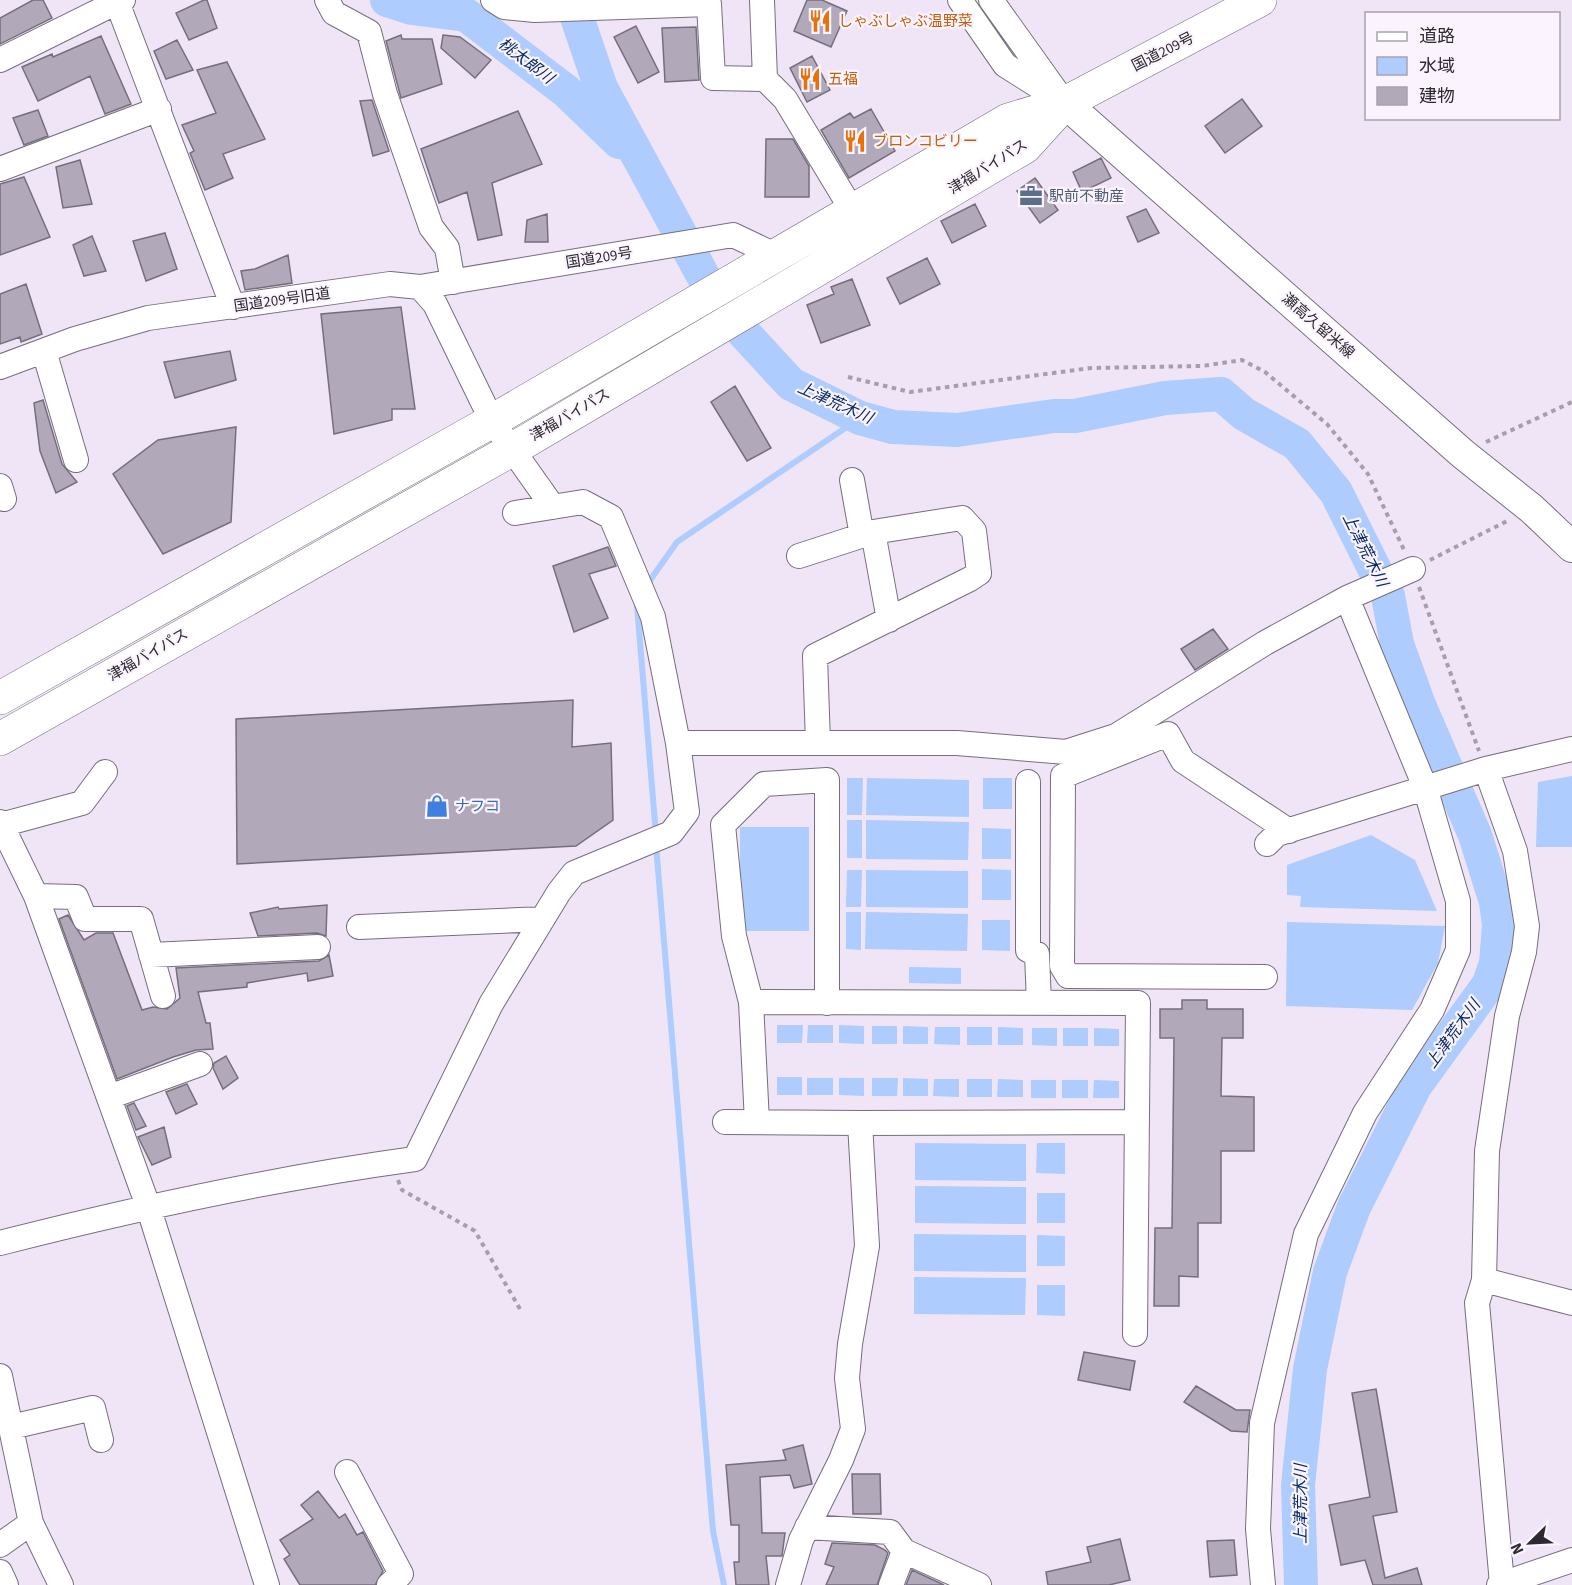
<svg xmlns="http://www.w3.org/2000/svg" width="1572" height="1585" viewBox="0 0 1572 1585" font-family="'Source Sans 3','Noto Sans JP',sans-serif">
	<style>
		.water { fill: #aeccfd }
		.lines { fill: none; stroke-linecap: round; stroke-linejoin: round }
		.stream { stroke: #aeccfd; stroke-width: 6 }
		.river { stroke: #aeccfd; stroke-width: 34 }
		.building { fill: #b1a9b9; stroke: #766e7d; stroke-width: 1.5 }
		.minor-casing { stroke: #776e7d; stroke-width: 26 }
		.major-casing { stroke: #776e7d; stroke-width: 32 }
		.highway-casing { stroke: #776e7d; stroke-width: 34 }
		.path { stroke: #a69eab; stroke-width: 4; stroke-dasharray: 4.5 4.5; stroke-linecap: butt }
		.minor { stroke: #fff; stroke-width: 24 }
		.major { stroke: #fff; stroke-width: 30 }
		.highway { stroke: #fff; stroke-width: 33 }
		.labels { text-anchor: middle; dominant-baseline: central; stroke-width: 4.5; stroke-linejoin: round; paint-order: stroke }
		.food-label { font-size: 15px; fill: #c56008; stroke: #fbf4ff; text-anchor: start }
		.street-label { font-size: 15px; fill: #2c292f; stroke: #fbf4ff }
		.service-label { font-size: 15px; fill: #4e5e75; stroke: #fbf4ff; text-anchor: start }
		.shop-label { font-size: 15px; fill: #366cbe; stroke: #fbf4ff; text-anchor: start }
		.water-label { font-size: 16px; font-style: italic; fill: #092b63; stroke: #fbf4ff }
	</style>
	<rect width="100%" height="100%" fill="#f0e5f6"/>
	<!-- water -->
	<path class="water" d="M 1572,776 L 1572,847 L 1536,847 L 1538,782 Z
		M 847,778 L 863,778 L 862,815 L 847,815 Z
		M 867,778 L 969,780 L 969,817 L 866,815 Z
		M 983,778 L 1012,778 L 1012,809 L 983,809 Z
		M 847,820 L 862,820 L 862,858 L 847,858 Z
		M 866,820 L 969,822 L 968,860 L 866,859 Z
		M 740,827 L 809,827 L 809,931 L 740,931 Z
		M 982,828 L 1011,829 L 1011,859 L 982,859 Z
		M 1371,835 L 1415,860 L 1437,911 L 1300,907 L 1301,896 L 1287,895 L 1287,865 Z
		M 982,869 L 1011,870 L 1011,900 L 982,900 Z
		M 847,870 L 862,870 L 861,907 L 846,907 Z
		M 866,870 L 968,871 L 968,908 L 866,907 Z
		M 846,912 L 861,912 L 861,950 L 846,949 Z
		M 866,912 L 968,914 L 967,951 L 865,949 Z
		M 982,920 L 1010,920 L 1010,951 L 982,950 Z
		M 1287,922 L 1445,926 L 1438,963 L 1412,1010 L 1286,1006 Z
		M 909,967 L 961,968 L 961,984 L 909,983 Z
		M 777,1025 L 803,1025 L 802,1043 L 777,1043 Z
		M 808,1025 L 833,1025 L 833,1043 L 807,1043 Z
		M 839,1025 L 864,1026 L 864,1044 L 839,1043 Z
		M 872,1026 L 897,1026 L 897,1044 L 872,1044 Z
		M 903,1026 L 928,1027 L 928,1044 L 903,1044 Z
		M 935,1027 L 960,1027 L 960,1045 L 934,1044 Z
		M 967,1027 L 992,1027 L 992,1045 L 967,1045 Z
		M 998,1027 L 1023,1028 L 1023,1045 L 998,1045 Z
		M 1032,1028 L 1057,1028 L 1057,1046 L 1032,1045 Z
		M 1063,1028 L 1088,1028 L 1088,1046 L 1063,1046 Z
		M 1094,1028 L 1119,1029 L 1119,1046 L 1094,1046 Z
		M 777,1077 L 802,1077 L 802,1095 L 777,1095 Z
		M 807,1078 L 833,1078 L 833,1095 L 807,1095 Z
		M 839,1078 L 864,1078 L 864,1096 L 839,1095 Z
		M 872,1078 L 898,1078 L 897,1096 L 872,1096 Z
		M 903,1078 L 928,1079 L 928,1096 L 903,1096 Z
		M 934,1079 L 959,1079 L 959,1097 L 933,1096 Z
		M 967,1079 L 992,1079 L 992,1097 L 967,1097 Z
		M 998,1079 L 1023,1080 L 1023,1097 L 997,1097 Z
		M 1031,1080 L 1056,1080 L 1056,1098 L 1031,1098 Z
		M 1062,1080 L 1088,1080 L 1088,1098 L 1062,1098 Z
		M 1094,1080 L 1119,1081 L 1119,1098 L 1093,1098 Z
		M 915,1143 L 1026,1144 L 1026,1181 L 915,1180 Z
		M 1037,1143 L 1065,1143 L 1065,1174 L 1036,1173 Z
		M 915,1186 L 1026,1187 L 1026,1224 L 915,1223 Z
		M 1037,1193 L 1065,1193 L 1065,1223 L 1037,1223 Z
		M 914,1234 L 1026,1235 L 1026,1272 L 914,1271 Z
		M 1037,1235 L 1065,1236 L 1065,1266 L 1037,1266 Z
		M 914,1277 L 1026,1278 L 1025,1315 L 914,1314 Z
		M 1037,1285 L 1065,1285 L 1065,1316 L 1037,1315 Z"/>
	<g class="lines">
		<!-- stream -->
		<path class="stream" d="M 646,586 L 677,542 L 860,418
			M 637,606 L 656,835
			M 656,845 L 713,1531 L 724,1585"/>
		<!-- river -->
		<path class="river" d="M 387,0 L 412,8 L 466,15 L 566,91 L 619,142
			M 571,0 L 601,88 L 720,307 L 791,384 L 860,418 L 893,427 L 957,430 L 1054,416 L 1075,416 L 1165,398 L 1221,394 L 1244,414 L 1297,444 L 1336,492 L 1388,596 L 1397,644 L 1419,705 L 1475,835 L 1496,902 L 1499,925 L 1496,963 L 1489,984 L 1415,1086 L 1354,1207 L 1330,1272 L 1310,1369 L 1298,1485 L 1301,1585"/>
	</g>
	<!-- building -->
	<path class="building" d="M 33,0 L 43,0 L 52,18 L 0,44 L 0,18 Z
		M 204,0 L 207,0 L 217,28 L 189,40 L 176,13 Z
		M 807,0 L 822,0 L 847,11 L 831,47 L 794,31 Z
		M 636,26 L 659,72 L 638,83 L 614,37 Z
		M 696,27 L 699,80 L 665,82 L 662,28 Z
		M 401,35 L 402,39 L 432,39 L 442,84 L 401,98 L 386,41 Z
		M 443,35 L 460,37 L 491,60 L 475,78 L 441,48 Z
		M 101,36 L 131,104 L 105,114 L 90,76 L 38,101 L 22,67 L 52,54 L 53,57 Z
		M 177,40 L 193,70 L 166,79 L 154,51 Z
		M 812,56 L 830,90 L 807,102 L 790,68 Z
		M 227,62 L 265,139 L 223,154 L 233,178 L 205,190 L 190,153 L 194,151 L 182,125 L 216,113 L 197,70 Z
		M 1242,99 L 1262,126 L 1225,153 L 1205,126 Z
		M 372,100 L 389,151 L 373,156 L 360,101 Z
		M 871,109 L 895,151 L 849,178 L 821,130 L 850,113 L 854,118 Z
		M 38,110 L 48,136 L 24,145 L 13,118 Z
		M 518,111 L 542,164 L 492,183 L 502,235 L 478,240 L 467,192 L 439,203 L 421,149 Z
		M 766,139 L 793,139 L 809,166 L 809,197 L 765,197 Z
		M 1101,158 L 1111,178 L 1082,192 L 1073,172 Z
		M 80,160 L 92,204 L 63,208 L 56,167 Z
		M 24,177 L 50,237 L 0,255 L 0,184 Z
		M 1035,178 L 1058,210 L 1040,223 L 1017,191 Z
		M 975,204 L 986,226 L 952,243 L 941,221 Z
		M 1146,209 L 1159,233 L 1138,242 L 1127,217 Z
		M 547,214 L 548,242 L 525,242 L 527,220 Z
		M 165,233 L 177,269 L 146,281 L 133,241 Z
		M 92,236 L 106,271 L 84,276 L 73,245 Z
		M 288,255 L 292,283 L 245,290 L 241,271 L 255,269 Z
		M 927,258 L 940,284 L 900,304 L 887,278 Z
		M 852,279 L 870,325 L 821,343 L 807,305 L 834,294 L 831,287 Z
		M 26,284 L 42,334 L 21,342 L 20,337 L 0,344 L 0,294 Z
		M 401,307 L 415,409 L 392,409 L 392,420 L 334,434 L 321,314 Z
		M 230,351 L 236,380 L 175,398 L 164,362 Z
		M 735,386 L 771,448 L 747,461 L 711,402 Z
		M 43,400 L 62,464 L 77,482 L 56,493 L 40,451 L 34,403 Z
		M 236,427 L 231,522 L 163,554 L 113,474 L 158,440 Z
		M 608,547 L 616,566 L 589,574 L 608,618 L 574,632 L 553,566 Z
		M 1213,629 L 1228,649 L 1195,670 L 1181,649 Z
		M 573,700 L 572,747 L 611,743 L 613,820 L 576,846 L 237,864 L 236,719 Z
		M 327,905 L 326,936 L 317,933 L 258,936 L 250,913 L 278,907 L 279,909 Z
		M 68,915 L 84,940 L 96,933 L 113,933 L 142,1010 L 153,1007 L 167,1009 L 180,998 L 176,968 L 319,961 L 329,955 L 333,976 L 308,981 L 307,973 L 247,983 L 247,987 L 198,992 L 206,1023 L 210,1023 L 213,1049 L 196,1050 L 173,1057 L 117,1079 L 59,919 Z
		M 1182,1000 L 1207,1000 L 1207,1009 L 1243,1009 L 1243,1038 L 1222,1038 L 1221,1096 L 1254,1097 L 1254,1151 L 1221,1151 L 1221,1223 L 1198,1223 L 1198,1277 L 1179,1276 L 1179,1306 L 1154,1306 L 1155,1228 L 1172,1228 L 1174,1038 L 1160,1038 L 1160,1009 L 1182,1009 Z
		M 226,1056 L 238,1078 L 223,1089 L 213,1068 L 214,1063 Z
		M 187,1084 L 197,1104 L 176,1114 L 166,1092 Z
		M 134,1103 L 146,1126 L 136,1130 L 127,1106 Z
		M 164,1127 L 171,1157 L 152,1165 L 138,1137 Z
		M 1084,1352 L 1135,1361 L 1130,1390 L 1078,1380 Z
		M 1196,1386 L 1236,1410 L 1250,1410 L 1247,1432 L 1231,1431 L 1184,1402 Z
		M 1376,1389 L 1397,1512 L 1373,1516 L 1385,1578 L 1417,1568 L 1422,1585 L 1373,1585 L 1365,1560 L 1341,1565 L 1329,1505 L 1370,1497 L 1352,1393 Z
		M 803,1445 L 812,1484 L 794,1488 L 790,1475 L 760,1477 L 762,1533 L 785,1533 L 782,1556 L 766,1556 L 769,1585 L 736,1585 L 734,1562 L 739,1562 L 739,1525 L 731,1525 L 726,1465 L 786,1460 L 783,1450 Z
		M 852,1474 L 880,1474 L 881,1514 L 853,1514 Z
		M 318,1491 L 339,1518 L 345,1514 L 357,1535 L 363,1532 L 383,1571 L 375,1585 L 300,1585 L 284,1559 L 290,1555 L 280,1540 L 313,1519 L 301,1505 Z
		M 1120,1539 L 1130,1580 L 1109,1585 L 1048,1585 L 1046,1572 L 1091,1562 L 1087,1547 Z
		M 1234,1540 L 1237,1575 L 1210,1577 L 1207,1541 Z
		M 832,1543 L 875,1545 L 885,1550 L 888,1553 L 877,1585 L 826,1585 L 834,1567 L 825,1564 Z
		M 912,1570 L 944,1585 L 906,1585 Z"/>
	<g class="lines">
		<!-- minor casing -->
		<g class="minor-casing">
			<path id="minor" d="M 123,0 L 117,2 L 233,307
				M 327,0 L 334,13 L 369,32 L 385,94 L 431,227 L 447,248 L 453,282
				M 493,0 L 504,7 L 535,10 L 533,0
				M 762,0 L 765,79 L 785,99 L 852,210
				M 960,0 L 1005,65 L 1065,103
				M 991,0 L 1056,91
				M 535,10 L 709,4 L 713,78 L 765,79
				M 0,60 L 117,2
				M 0,169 L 159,109
				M 420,287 L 733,235 L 775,255
				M 44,351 L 76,460
				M 0,367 L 75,339 L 148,318 L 390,284 L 420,287 L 435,304 L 492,421 L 553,507
				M 852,480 L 862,536
				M 0,486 L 4,499
				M 799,556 L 873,532
				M 1347,598 L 1413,569
				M 678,743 L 957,743 L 1066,752 L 1116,736 L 1265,643 L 1347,598 L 1425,787 L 1458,901 L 1458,950 L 1432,1010 L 1365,1113 L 1306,1234 L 1262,1423 L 1258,1529 L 1263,1585
				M 818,743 L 815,656 L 970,579 L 979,573 L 974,531 L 962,518 L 873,532 L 889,620
				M 1486,769 L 1515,851 L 1527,926 L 1524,952 L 1507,1016 L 1487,1151 L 1484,1280 L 1477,1303 L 1502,1584
				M 1028,782 L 1028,950 L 1037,954 L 1039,1003
				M 0,822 L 36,896 L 148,1206 L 267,1585
				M 1,825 L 82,803 L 105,772
				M 1267,844 L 1277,834 L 1486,769 L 1572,749
				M 36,896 L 76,897 L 85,919 L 141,919 L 163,996
				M 359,927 L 542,919
				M 151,955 L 318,947
				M 1265,977 L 1068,976 L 1062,966 L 1063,776 L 1168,734 L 1183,761 L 1289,831
				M 751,1002 L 1138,1003 L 1135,1334
				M 109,1097 L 200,1064
				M 725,1122 L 860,1123
				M 757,1122 L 751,1002 L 734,936 L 723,825 L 764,784 L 827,780 L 827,1003
				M 0,1243 C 137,1208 275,1178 415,1159 L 491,1004 L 559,892 L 574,873 L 671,833 L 687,812 L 678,743 L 653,617 L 611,517 L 583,502 L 515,513
				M 1484,1280 L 1572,1303
				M 0,1376 L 31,1523 L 0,1545
				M 11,1427 L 93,1408 L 101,1440
				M 347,1472 L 401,1574 L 389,1585
				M 31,1523 L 61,1585
				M 807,1527 L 890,1532 L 904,1551 L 979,1585
				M 0,1572 L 6,1585
				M 788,1585 L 801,1540 L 841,1460 L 853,1429 L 847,1378 L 850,1344 L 867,1246 L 860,1123 L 1137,1122
				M 891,1585 L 904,1551
				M 1499,1585 L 1572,1560"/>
		</g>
		<!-- major casing -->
		<g class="major-casing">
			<path id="major" d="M 1065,103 L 1463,454 L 1532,509 L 1572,547"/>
		</g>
		<!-- highway casing -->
		<g class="highway-casing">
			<path id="highway" d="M 0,698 L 492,421 L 1008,120 L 1065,103 L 1260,0
				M 0,739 L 513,449 L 1025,147 L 1065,103"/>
		</g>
		<!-- path -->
		<path class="path" d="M 848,377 L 910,392 L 1091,368 L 1202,366 L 1242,360 L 1265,372 L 1327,424 L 1368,474 L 1405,552
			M 1486,442 L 1572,402
			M 1430,560 L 1509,520
			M 1419,587 L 1479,751
			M 398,1180 L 402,1190 L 475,1231 L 520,1309"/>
		<!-- minor -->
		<use href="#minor" class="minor"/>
		<!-- major -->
		<use href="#major" class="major"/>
		<!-- highway -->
		<use href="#highway" class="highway"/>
	</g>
	<!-- icons -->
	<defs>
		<g id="restaurant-bare" transform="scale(1.8)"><path d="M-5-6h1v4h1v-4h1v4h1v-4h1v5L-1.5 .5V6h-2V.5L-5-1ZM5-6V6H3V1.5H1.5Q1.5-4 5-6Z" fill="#e8710a" stroke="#fbf4ff" stroke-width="2.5" paint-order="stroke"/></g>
		<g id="office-bare" transform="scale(1.8)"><path d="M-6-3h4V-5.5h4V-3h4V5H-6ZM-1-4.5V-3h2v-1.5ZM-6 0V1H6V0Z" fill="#5c6f8a" stroke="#fbf4ff" stroke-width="2.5" paint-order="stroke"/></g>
		<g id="shop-bare" transform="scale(1.8)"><path d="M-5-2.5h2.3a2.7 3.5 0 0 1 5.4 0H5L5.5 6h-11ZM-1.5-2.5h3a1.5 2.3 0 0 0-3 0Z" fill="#3f7fe0" stroke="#fbf4ff" stroke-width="2.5" paint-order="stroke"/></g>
	</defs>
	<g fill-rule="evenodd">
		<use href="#restaurant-bare" x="820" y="21"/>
		<use href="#restaurant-bare" x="810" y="79"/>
		<use href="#restaurant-bare" x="855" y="141"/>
		<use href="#office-bare" x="1031" y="196"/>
		<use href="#shop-bare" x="437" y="806"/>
	</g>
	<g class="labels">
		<!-- food labels -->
		<g class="food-label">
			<text x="838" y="21">しゃぶしゃぶ温野菜</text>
			<text x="828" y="79">五福</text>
			<text x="873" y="141">ブロンコビリー</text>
		</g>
		<!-- street labels -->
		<g class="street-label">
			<text transform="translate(1163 52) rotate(-27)">国道209号</text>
			<text transform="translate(988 167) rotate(-32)">津福バイパス</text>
			<text transform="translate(599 258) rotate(-9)">国道209号</text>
			<text transform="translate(282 300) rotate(-8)">国道209号旧道</text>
			<text transform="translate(1318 326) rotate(41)">瀬高久留米線</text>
			<text transform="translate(570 415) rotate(-30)">津福バイパス</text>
			<text transform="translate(148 655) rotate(-30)">津福バイパス</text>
		</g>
		<!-- service labels -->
		<g class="service-label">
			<text x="1049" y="196">駅前不動産</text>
		</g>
		<!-- shop labels -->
		<g class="shop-label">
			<text x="455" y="806">ナフコ</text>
		</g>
		<!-- water labels -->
		<g class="water-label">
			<text transform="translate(526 61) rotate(37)">桃太郎川</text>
			<text transform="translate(835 403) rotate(24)">上津荒木川</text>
			<text transform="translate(1365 550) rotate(63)">上津荒木川</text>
			<text transform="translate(1453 1034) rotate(-54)">上津荒木川</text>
			<text transform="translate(1301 1504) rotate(-90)">上津荒木川</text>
		</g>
	</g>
	<!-- legend -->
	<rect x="1365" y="12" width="195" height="108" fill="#fbf4ff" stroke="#a8a3ac" stroke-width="1.5"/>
	<rect x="1377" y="32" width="30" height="9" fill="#ffffff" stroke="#a8a3ac" stroke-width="1.5"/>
	<text x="1419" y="42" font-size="18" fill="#2c292f">道路</text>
	<rect x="1377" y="57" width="30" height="18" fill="#aeccfd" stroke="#a8a3ac" stroke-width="1.5"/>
	<text x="1419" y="72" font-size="18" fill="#2c292f">水域</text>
	<rect x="1377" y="87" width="30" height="18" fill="#b1a9b9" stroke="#a8a3ac" stroke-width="1.5"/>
	<text x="1419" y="102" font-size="18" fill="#2c292f">建物</text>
	<!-- north arrow -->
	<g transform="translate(1530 1543) rotate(246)" stroke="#fbf4ff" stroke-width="4.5" paint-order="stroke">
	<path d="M0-4.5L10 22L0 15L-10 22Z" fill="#2c292f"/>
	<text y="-9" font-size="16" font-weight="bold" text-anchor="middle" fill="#2c292f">N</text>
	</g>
</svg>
